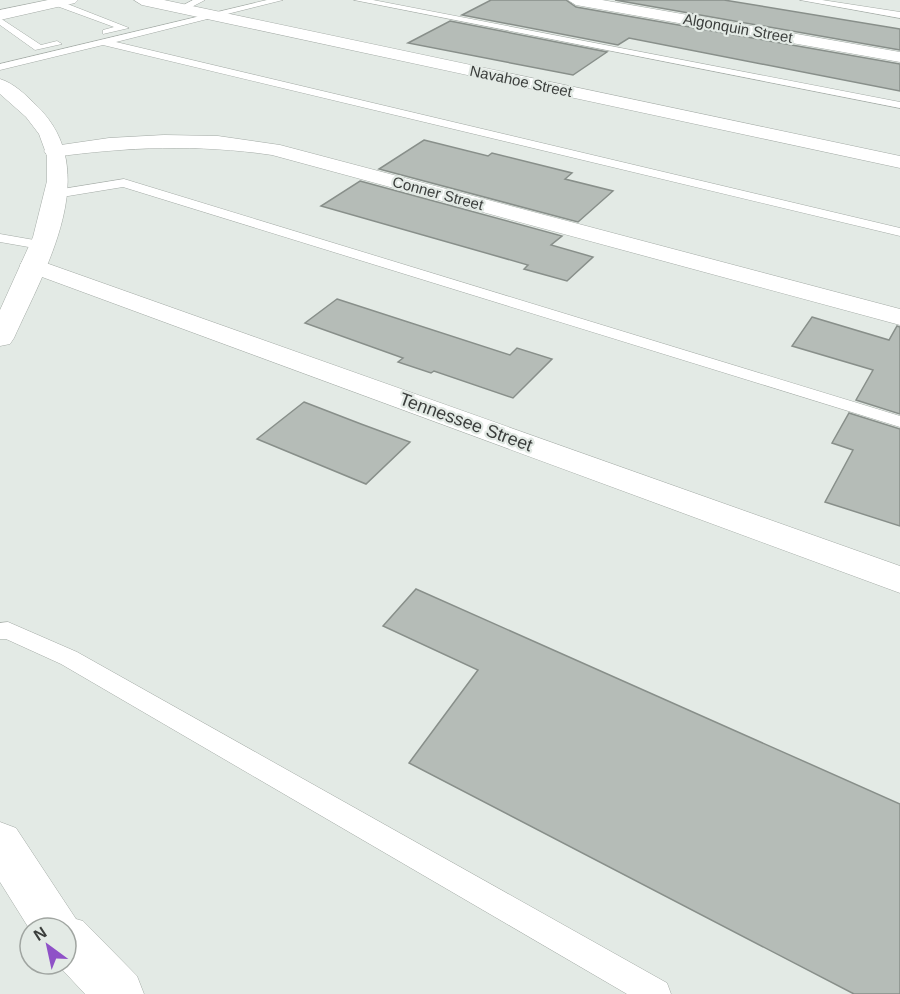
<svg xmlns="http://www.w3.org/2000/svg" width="900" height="994" viewBox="0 0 900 994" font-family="Helvetica,sans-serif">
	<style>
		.building { fill: #b5bcb7; stroke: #888f8a; stroke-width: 1.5 }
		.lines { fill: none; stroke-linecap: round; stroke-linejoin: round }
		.service-casing { stroke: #a4aba6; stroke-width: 1 }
		.minor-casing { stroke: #a4aba6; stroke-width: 1 }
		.tertiary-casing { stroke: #a4aba6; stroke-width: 1 }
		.secondary-casing { stroke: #a4aba6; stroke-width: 1 }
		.service { fill: #fff; fill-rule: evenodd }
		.minor { fill: #fff; fill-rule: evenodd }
		.tertiary { fill: #fff; fill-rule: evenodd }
		.secondary { fill: #fff; fill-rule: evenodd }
		.labels { text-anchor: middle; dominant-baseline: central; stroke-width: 4.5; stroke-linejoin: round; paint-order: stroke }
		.far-street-label { font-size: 15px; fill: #3b3e3c; stroke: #e3eae5 }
		.street-label { font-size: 18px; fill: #3b3e3c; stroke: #e3eae5 }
	</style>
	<rect width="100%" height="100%" fill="#e3eae5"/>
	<!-- building -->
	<path class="building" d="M 491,0 L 566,0 L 576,7 L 900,64 L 900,91 L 629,38 L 618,45 L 462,15 Z
		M 615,0 L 724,0 L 900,29 L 900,50 Z
		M 450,21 L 607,52 L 573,75 L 408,43 Z
		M 424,140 L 488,156 L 492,153 L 572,173 L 565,179 L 613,191 L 578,222 L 379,169 Z
		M 360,181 L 562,236 L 551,245 L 593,257 L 567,281 L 524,269 L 528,265 L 321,206 Z
		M 337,299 L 510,355 L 517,348 L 552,359 L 513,398 L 434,371 L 431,373 L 398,362 L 403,358 L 305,323 Z
		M 812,317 L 889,340 L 897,326 L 900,327 L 900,414 L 856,400 L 873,370 L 792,346 Z
		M 304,402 L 361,424 L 410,442 L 366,484 L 257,439 Z
		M 849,413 L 900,429 L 900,526 L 825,502 L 853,450 L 832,443 Z
		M 416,589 L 900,804 L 900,994 L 854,994 L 409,763 L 478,670 L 383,626 Z"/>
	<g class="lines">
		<!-- service casing -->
		<g class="service-casing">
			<path id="service" d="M 193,0 L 205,0 L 184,11 L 176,9 Z
				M 267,0 L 283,0 L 116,42 L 900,228 L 900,236 L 103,45 L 0,70 L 0,64 Z
				M 354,0 L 373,0 L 900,102 L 900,108 Z
				M 800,0 L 822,0 L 900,12 L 900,18 Z
				M 54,1 L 60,1 L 129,28 L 103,34 L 103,30 L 114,27 L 54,5 Z
				M 0,18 L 41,45 L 57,41 L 62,44 L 35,50 L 0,25 Z
				M 124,179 L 900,416 L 900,427 L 123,187 L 56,198 L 49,194 L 56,190 Z
				M 0,234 L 40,241 L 47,245 L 40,249 L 0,242 Z
				M 8,622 L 77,652 L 667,983 L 671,994 L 627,994 L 61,664 L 6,639 L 0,639 L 0,623 Z"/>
		</g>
		<!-- minor casing -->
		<g class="minor-casing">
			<path id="minor" d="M 134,0 L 164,0 L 900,156 L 900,168 L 142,5 Z
				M 568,0 L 602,0 L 900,52 L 900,62 L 576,5 Z
				M 164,135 L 218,136 L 280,145 L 900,309 L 900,325 L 272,155 C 198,144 127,147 54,157 L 47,155 L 44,151 L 47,147 L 109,138 Z
				M 32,258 L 900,566 L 900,593 L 23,270 L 20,265 L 23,260 Z"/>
		</g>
		<!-- tertiary casing -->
		<g class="tertiary-casing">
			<path id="tertiary" d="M 0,79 C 14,83 27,96 37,106 C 104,171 45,269 14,338 L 10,344 L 0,346 L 0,310 L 33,237 L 47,181 L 47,156 L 39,134 L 26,117 L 0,94 Z
				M 0,822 L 16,828 L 76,919 L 83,921 L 137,976 L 144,994 L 85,994 L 57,964 L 66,964 L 66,928 L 30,930 L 0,882 Z"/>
		</g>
		<!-- secondary casing -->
		<g class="secondary-casing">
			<path id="secondary" d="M 48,0 L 78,0 L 75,3 L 0,20 L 0,10 Z"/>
		</g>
		<!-- service -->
		<use href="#service" class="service"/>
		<!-- minor -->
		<use href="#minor" class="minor"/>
		<!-- tertiary -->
		<use href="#tertiary" class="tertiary"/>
		<!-- secondary -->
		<use href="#secondary" class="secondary"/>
	</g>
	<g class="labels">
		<!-- far-street labels -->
		<g class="far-street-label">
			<text transform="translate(738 28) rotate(10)">Algonquin Street</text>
			<text transform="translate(521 81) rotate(12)">Navahoe Street</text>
			<text transform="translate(438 193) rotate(15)">Conner Street</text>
		</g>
		<!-- street labels -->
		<g class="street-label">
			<text transform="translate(466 422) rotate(20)">Tennessee Street</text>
		</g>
	</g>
	<!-- north arrow -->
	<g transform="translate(48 946) rotate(327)"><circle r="28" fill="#e3eae5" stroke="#a0a5a1" stroke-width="1.5"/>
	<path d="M0-4.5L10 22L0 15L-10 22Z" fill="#8f51c7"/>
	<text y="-9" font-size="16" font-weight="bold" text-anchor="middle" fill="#3b3e3c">N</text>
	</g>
</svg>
